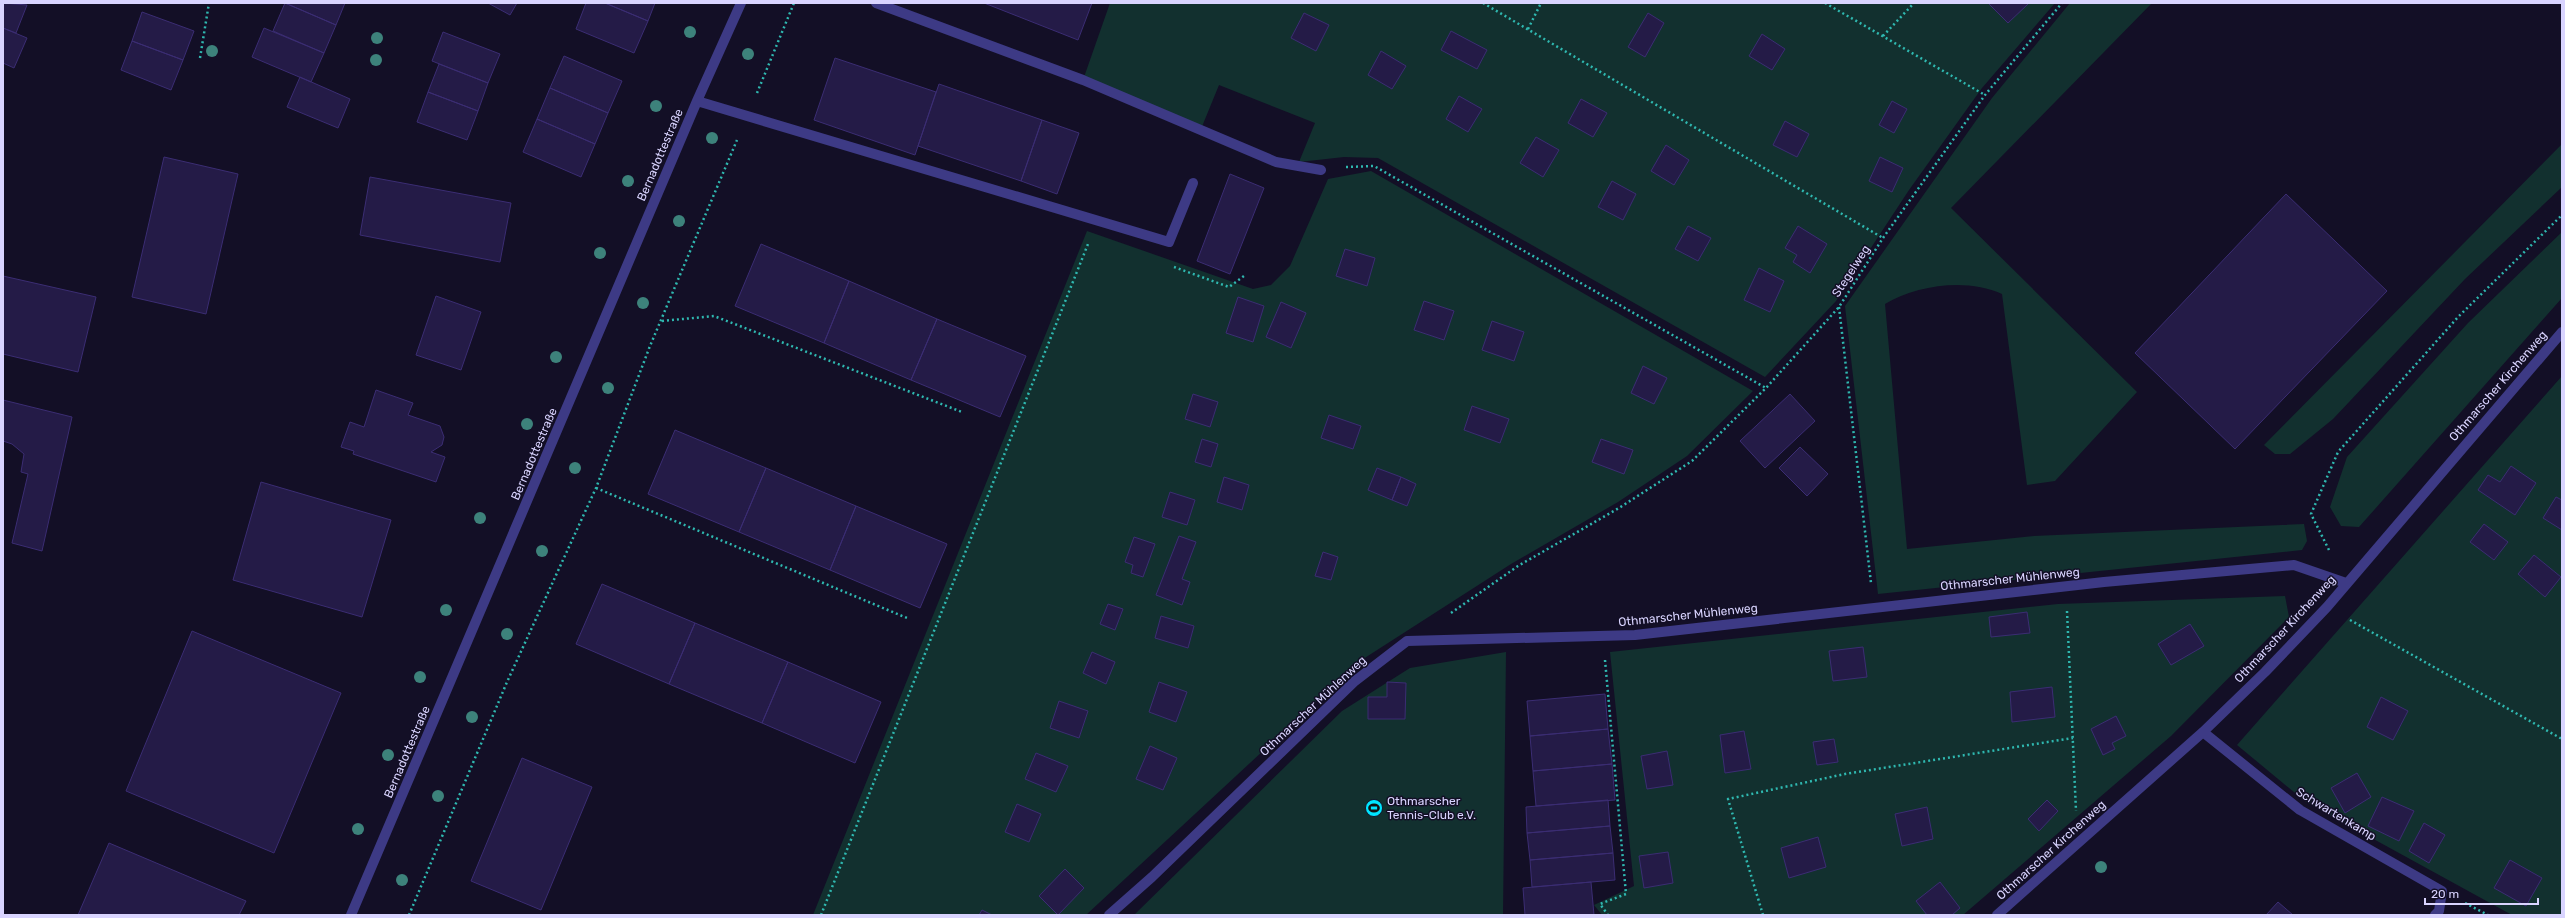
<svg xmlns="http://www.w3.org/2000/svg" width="2565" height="918" viewBox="0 0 2565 918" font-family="Rubik,sans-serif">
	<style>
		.green { fill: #12302f }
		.building { fill: #241b47; stroke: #3b2d73 }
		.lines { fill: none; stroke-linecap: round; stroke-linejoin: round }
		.path { stroke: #2fb8b0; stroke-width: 2.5; stroke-dasharray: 2 3; stroke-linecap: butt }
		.minor { stroke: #3d3a85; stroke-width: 10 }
		.tree { fill: #3d827b }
		.labels { text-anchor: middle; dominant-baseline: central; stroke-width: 3; stroke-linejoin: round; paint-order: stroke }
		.street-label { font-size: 12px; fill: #d9d4ff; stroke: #130f26 }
		.poi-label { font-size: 12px; fill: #d9d4ff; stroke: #130f26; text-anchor: start }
	</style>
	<rect width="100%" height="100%" fill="#130f26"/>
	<!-- green -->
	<path class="green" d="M 1110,3 L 2055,3 L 1982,88 L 1909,190 L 1836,301 L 1765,377 L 1378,158 L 1344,157 L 1299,162 L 1315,123 L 1219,85 L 1201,129 L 1083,80 Z
		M 2070,3 L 2152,3 L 1951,208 L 2137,392 L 2055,481 L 2027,485 L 2002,294 C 1967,278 1917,285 1885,304 L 1907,549 L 2034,536 L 2304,524 L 2307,541 L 2302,550 L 1878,594 L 1845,306 L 1992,98 Z
		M 2562,144 L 2562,187 L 2465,279 L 2333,419 L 2290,454 L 2275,454 L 2264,445 Z
		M 1371,171 L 1753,391 L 1687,456 L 1618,502 L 1511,564 L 1360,661 L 1086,915 L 813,915 L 1087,231 L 1253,289 L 1271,285 L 1290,266 L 1328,179 Z
		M 2562,232 L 2562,298 L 2359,527 L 2341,526 L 2330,507 L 2347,457 L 2468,323 Z
		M 2562,376 L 2562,915 L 2512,915 L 2306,802 L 2237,745 Z
		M 2285,596 L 2289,617 L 2171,736 L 1963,915 L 1602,915 L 1594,905 L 1634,886 L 1610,652 L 2058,604 Z
		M 1506,652 L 1503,915 L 1134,915 L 1342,711 L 1410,668 Z"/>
	<!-- building -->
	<path class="building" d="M 3,3 L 27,5 L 16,33 L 3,28 Z
		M 285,3 L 336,25 L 324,53 L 273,31 Z
		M 285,3 L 345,3 L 336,25 Z
		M 488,3 L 517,3 L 510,15 Z
		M 586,3 L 605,3 L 648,21 L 634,53 L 576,29 Z
		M 605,3 L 655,3 L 648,21 Z
		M 984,3 L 1092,3 L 1078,40 Z
		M 1988,3 L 2027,3 L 2028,4 L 2008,23 Z
		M 142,12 L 194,31 L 183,60 L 132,41 Z
		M 1304,13 L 1329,25 L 1316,51 L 1291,38 Z
		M 1648,13 L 1664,23 L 1645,57 L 1628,47 Z
		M 3,28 L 27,38 L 14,68 L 3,63 Z
		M 264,28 L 324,53 L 311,82 L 252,57 Z
		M 1451,31 L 1487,50 L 1477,69 L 1441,50 Z
		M 443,32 L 500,54 L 488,83 L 432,61 Z
		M 1762,34 L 1785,49 L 1772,70 L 1749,56 Z
		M 132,41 L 183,60 L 171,90 L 121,70 Z
		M 1381,51 L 1406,66 L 1392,89 L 1368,75 Z
		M 564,56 L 622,81 L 608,113 L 550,88 Z
		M 835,58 L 936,92 L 915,155 L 814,120 Z
		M 439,64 L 488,83 L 478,111 L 428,92 Z
		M 300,77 L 350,99 L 338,128 L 287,107 Z
		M 939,84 L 1042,120 L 1021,181 L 918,146 Z
		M 550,88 L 608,113 L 595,144 L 537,119 Z
		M 428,92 L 478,111 L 467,140 L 417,122 Z
		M 1459,96 L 1482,109 L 1468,132 L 1446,119 Z
		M 1581,99 L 1607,113 L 1593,137 L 1568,123 Z
		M 1892,101 L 1907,109 L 1894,133 L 1879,125 Z
		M 537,119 L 595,144 L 581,177 L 523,152 Z
		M 1042,120 L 1079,133 L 1057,194 L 1021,181 Z
		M 1785,121 L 1809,134 L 1797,157 L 1773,145 Z
		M 1536,137 L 1559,150 L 1543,177 L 1520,163 Z
		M 1666,145 L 1689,160 L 1674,185 L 1651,171 Z
		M 164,157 L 238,174 L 206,314 L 132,297 Z
		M 1880,157 L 1903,168 L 1892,192 L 1869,181 Z
		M 1230,174 L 1264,188 L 1230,274 L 1197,261 Z
		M 370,177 L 511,203 L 500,262 L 360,235 Z
		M 1612,181 L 1636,194 L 1623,220 L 1598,207 Z
		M 2286,194 L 2387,291 L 2235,449 L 2135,353 Z
		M 1688,226 L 1711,238 L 1698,261 L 1675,249 Z
		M 1798,226 L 1827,244 L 1810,273 L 1793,262 L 1797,255 L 1785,248 Z
		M 761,244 L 849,281 L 824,343 L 735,306 Z
		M 1345,249 L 1375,258 L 1367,286 L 1336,276 Z
		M 1759,268 L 1784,281 L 1770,312 L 1744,300 Z
		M 3,276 L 96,297 L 78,372 L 3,354 Z
		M 849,281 L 937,319 L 911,380 L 824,343 Z
		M 436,296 L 481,312 L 461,370 L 416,355 Z
		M 1238,297 L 1264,306 L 1253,342 L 1226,333 Z
		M 1424,301 L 1454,311 L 1444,340 L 1414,330 Z
		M 1281,302 L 1306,313 L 1291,348 L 1266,337 Z
		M 937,319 L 1026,356 L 1000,417 L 911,380 Z
		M 1492,321 L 1524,332 L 1514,361 L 1482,350 Z
		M 1643,366 L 1667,378 L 1654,404 L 1631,393 Z
		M 376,390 L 413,403 L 408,415 L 440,426 L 444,437 L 442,445 L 431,452 L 445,457 L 436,482 L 353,454 L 354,451 L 341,447 L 350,422 L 364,427 Z
		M 1193,394 L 1218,402 L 1210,427 L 1185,419 Z
		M 1790,394 L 1815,421 L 1765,468 L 1740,441 Z
		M 3,400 L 72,417 L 42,551 L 12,543 L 28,474 L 21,472 L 24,454 L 12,444 L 3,441 Z
		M 1472,406 L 1509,419 L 1500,443 L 1464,430 Z
		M 1329,415 L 1361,426 L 1353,449 L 1321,438 Z
		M 675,430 L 766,468 L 739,532 L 648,494 Z
		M 1202,439 L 1218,444 L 1211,467 L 1195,462 Z
		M 1601,439 L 1633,450 L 1624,474 L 1592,462 Z
		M 1800,447 L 1828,474 L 1807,496 L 1779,468 Z
		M 2511,466 L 2536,483 L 2515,515 L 2478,490 L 2488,475 L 2500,482 Z
		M 766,468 L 856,506 L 830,570 L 739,532 Z
		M 1377,468 L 1401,477 L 1392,500 L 1368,490 Z
		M 1224,477 L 1249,485 L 1242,510 L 1217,502 Z
		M 1401,477 L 1416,484 L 1407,506 L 1392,500 Z
		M 261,482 L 391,520 L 362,617 L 233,580 Z
		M 1170,492 L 1195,500 L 1187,525 L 1162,517 Z
		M 2556,497 L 2562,500 L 2562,530 L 2543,518 Z
		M 856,506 L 947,544 L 920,608 L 830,570 Z
		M 2484,524 L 2508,542 L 2494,560 L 2470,542 Z
		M 1179,536 L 1196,542 L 1182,579 L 1190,582 L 1182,605 L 1156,595 Z
		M 1134,537 L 1155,544 L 1143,577 L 1131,573 L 1133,565 L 1125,562 Z
		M 1323,552 L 1338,557 L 1331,580 L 1315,576 Z
		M 2534,555 L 2561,577 L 2545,597 L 2518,574 Z
		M 602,584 L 695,623 L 669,684 L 576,644 Z
		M 1108,604 L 1123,609 L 1115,630 L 1100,624 Z
		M 2027,612 L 2030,633 L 1991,637 L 1989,617 Z
		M 1161,616 L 1194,626 L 1188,648 L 1155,638 Z
		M 695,623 L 788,662 L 762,723 L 669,684 Z
		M 2190,624 L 2204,646 L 2171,665 L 2158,644 Z
		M 192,631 L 341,693 L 274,853 L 126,791 Z
		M 1863,647 L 1867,677 L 1833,681 L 1829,651 Z
		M 1092,652 L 1115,662 L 1106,684 L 1083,673 Z
		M 788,662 L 881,702 L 855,763 L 762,723 Z
		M 1159,682 L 1187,692 L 1176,722 L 1149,712 Z
		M 1387,682 L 1406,683 L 1405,719 L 1368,719 L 1368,697 L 1387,697 Z
		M 2052,687 L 2055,717 L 2012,722 L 2010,692 Z
		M 1605,694 L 1608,729 L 1530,736 L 1527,701 Z
		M 2381,697 L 2408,711 L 2393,740 L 2367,727 Z
		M 1059,701 L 1088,711 L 1079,738 L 1050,728 Z
		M 2116,716 L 2126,736 L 2112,743 L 2115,749 L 2103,755 L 2091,729 Z
		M 1608,729 L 1612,764 L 1533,771 L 1530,736 Z
		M 1744,731 L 1751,769 L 1725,773 L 1720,735 Z
		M 1834,739 L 1838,762 L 1817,765 L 1813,742 Z
		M 1150,746 L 1177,758 L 1163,790 L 1136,779 Z
		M 1667,751 L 1673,785 L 1647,789 L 1641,756 Z
		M 1036,753 L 1068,766 L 1056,792 L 1025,779 Z
		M 522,758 L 592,787 L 541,910 L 471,881 Z
		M 1612,764 L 1615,800 L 1536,806 L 1533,771 Z
		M 2357,773 L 2371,797 L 2345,813 L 2331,788 Z
		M 2382,797 L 2414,811 L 2399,841 L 2368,826 Z
		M 1608,800 L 1610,826 L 1527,833 L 1526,807 Z
		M 2047,800 L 2058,811 L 2039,831 L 2028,819 Z
		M 1017,804 L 1041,814 L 1029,842 L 1005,832 Z
		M 1927,807 L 1933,839 L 1902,846 L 1895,814 Z
		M 2424,823 L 2445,835 L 2429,863 L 2409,851 Z
		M 1610,826 L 1613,853 L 1530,860 L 1527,833 Z
		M 1818,837 L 1826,867 L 1789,878 L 1781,848 Z
		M 109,843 L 246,901 L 239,915 L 78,915 Z
		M 1668,852 L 1673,883 L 1644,888 L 1639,856 Z
		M 1613,853 L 1615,880 L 1532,887 L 1530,860 Z
		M 2510,860 L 2542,878 L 2526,906 L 2494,888 Z
		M 1065,869 L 1084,888 L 1058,915 L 1039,896 Z
		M 1591,882 L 1594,915 L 1525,915 L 1523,888 Z
		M 1940,882 L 1960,908 L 1952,915 L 1927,915 L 1916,901 Z
		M 2278,902 L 2293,915 L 2266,915 Z
		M 982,910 L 992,915 L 979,915 Z"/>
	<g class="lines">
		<!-- path -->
		<path class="path" d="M 1483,3 L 1883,238
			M 1825,3 L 1985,95
			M 1528,29 L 1541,3
			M 1883,36 L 1914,3
			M 200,58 L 209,3
			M 757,93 L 794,3
			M 1346,167 L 1374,166 L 1766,388
			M 1174,267 L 1229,287 L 1244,276
			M 1839,307 L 1871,583
			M 662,321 L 714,316 L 962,412
			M 596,488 L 907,618
			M 2329,550 L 2311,514 L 2338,452 L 2458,317 L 2562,215
			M 2067,611 L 2076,811
			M 1451,613 L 1518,566 L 1619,508 L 1692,461 L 1766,388 L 1839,307 L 1883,238 L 1985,95 L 2062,3
			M 2350,620 L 2562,739
			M 1605,660 L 1626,894 L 1600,904 L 1608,915
			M 2465,903 L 2488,915
			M 409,915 L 507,682 L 596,488 L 650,346 L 737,140
			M 821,915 L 1088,244
			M 1763,915 L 1728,799 L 1845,774 L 2073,738"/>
		<!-- minor -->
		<path class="minor" d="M 876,3 L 1083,80 L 1276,162 L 1321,170
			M 697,101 L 1169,242 L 1193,183
			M 2203,732 L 2300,810 L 2442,891 L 2439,911 L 2435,915
			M 351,915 L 697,101 L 741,3
			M 1109,915 L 1152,877 L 1355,681 L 1407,641 L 1635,635 L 2104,582 L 2294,565 L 2346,583
			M 1997,915 L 2203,732 L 2265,672 L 2327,607 L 2562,332"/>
	</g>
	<!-- trees -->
	<g class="tree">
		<circle cx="690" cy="32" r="6"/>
		<circle cx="377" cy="38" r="6"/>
		<circle cx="212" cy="51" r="6"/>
		<circle cx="748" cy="54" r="6"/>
		<circle cx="376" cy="60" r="6"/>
		<circle cx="656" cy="106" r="6"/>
		<circle cx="712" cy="138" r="6"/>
		<circle cx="628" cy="181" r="6"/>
		<circle cx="679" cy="221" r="6"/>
		<circle cx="600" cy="253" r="6"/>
		<circle cx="643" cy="303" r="6"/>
		<circle cx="556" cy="357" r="6"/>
		<circle cx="608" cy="388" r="6"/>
		<circle cx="527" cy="424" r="6"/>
		<circle cx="575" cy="468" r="6"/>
		<circle cx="480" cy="518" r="6"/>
		<circle cx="542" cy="551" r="6"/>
		<circle cx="446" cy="610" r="6"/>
		<circle cx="507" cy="634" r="6"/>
		<circle cx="420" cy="677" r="6"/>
		<circle cx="472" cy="717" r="6"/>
		<circle cx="388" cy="755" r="6"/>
		<circle cx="438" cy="796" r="6"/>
		<circle cx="358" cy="829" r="6"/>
		<circle cx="2101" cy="867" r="6"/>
		<circle cx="402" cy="880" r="6"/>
	</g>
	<!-- icons -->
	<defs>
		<g id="stadium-disc" transform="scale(0.9)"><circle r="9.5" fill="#00e5ff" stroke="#130f26"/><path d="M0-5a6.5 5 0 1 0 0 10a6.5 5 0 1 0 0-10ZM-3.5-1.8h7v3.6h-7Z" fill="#111"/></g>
	</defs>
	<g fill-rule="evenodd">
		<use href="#stadium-disc" x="1374" y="808"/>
	</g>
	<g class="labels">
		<!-- street labels -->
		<g class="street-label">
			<text transform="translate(660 155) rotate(-67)">Bernadottestraße</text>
			<text transform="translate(1851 271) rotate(-57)">Stegelweg</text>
			<text transform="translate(2498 386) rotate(-49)">Othmarscher Kirchenweg</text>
			<text transform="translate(534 454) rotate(-67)">Bernadottestraße</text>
			<text transform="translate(2010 579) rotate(-6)">Othmarscher Mühlenweg</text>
			<text transform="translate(1688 615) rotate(-6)">Othmarscher Mühlenweg</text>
			<text transform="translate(2285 629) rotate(-47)">Othmarscher Kirchenweg</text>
			<text transform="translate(1313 706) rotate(-43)">Othmarscher Mühlenweg</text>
			<text transform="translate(407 752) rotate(-67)">Bernadottestraße</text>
			<text transform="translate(2336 814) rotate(31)">Schwartenkamp</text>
			<text transform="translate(2051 850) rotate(-42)">Othmarscher Kirchenweg</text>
		</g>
		<!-- poi labels -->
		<g class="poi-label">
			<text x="1387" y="801">Othmarscher<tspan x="1387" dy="14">Tennis-Club e.V.</tspan></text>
		</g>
	</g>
	<!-- border -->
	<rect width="2565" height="918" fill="none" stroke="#d9d4ff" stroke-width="8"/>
	<!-- scale -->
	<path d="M2425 898v6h113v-6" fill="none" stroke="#d9d4ff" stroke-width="2"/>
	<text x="2431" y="898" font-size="12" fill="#d9d4ff" stroke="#130f26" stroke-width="3" paint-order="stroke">20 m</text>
</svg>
